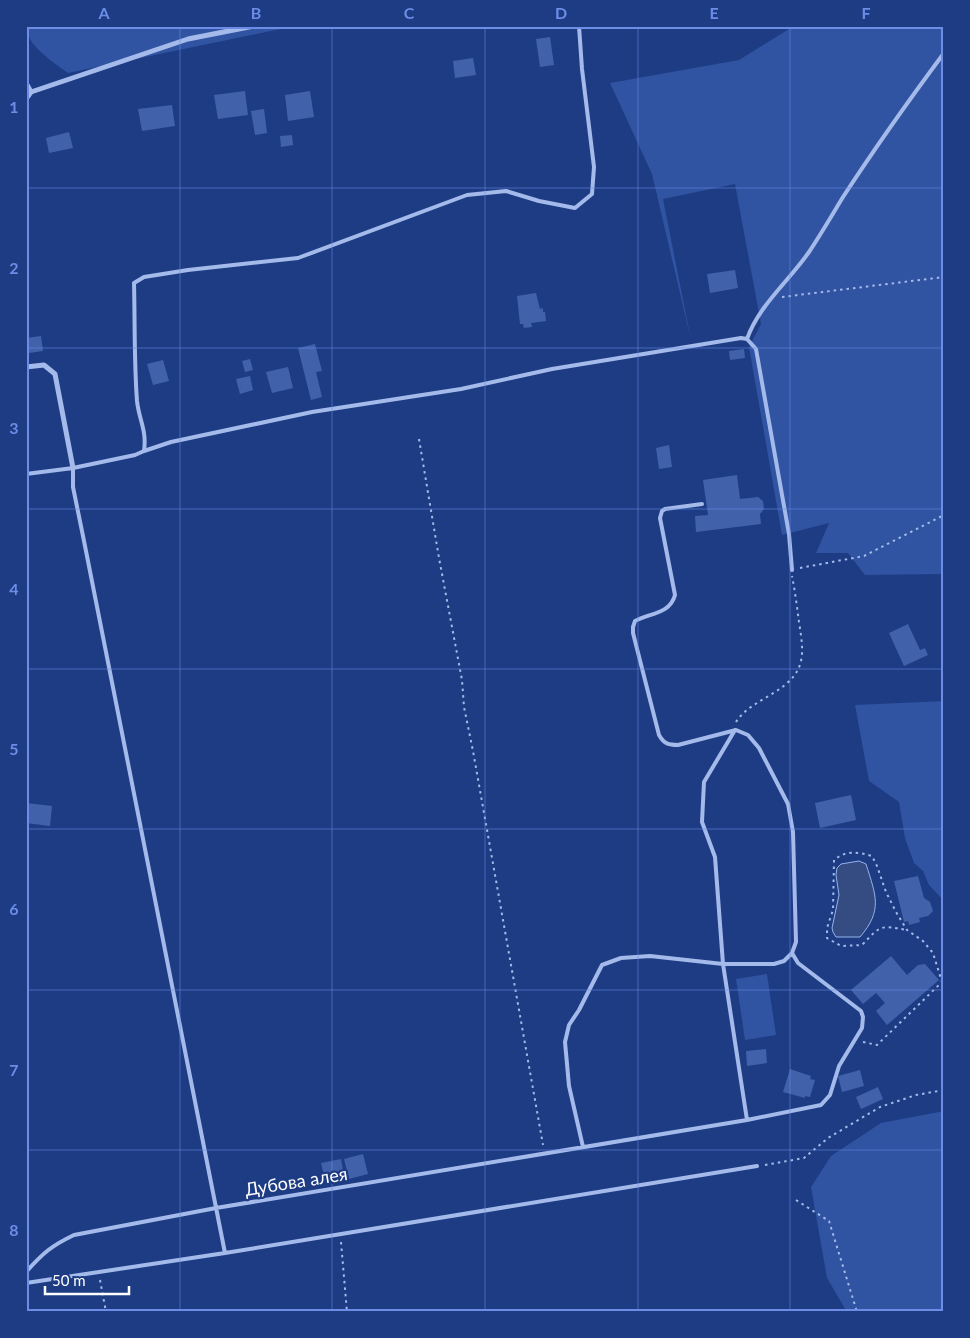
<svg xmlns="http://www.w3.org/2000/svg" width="970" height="1338" viewBox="0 0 970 1338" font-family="Lato,sans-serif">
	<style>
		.green { fill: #3053a2 }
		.water { fill: #354c82; stroke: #97b3ec }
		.building { fill: #4162ab }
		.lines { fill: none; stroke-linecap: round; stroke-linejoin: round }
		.path { stroke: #a4baea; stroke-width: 2; stroke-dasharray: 2.5 4; stroke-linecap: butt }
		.service { stroke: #a4baea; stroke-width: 4 }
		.minor { stroke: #a4baea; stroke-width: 5 }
		.grid { fill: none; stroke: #6c8ce6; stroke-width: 1; stroke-opacity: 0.55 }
		.labels { text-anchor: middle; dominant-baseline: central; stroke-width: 4.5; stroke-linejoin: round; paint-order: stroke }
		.street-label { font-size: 18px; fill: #fff; stroke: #1d3c84 }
		.neatline { fill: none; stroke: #6c8ce6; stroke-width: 2 }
		.grid-label { font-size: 16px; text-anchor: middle; font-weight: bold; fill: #6c8ce6 }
	</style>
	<rect width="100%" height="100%" fill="#1d3c84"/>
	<!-- green -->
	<path class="green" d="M 26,26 L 295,26 L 68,73 C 54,63 26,45 26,26 Z
		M 794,26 L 944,26 L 944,574 L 865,575 L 848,553 L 816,553 L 829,523 L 782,535 L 749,347 L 761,324 L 735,184 L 663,199 L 691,340 L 652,174 L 610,83 L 739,60 Z
		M 944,701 L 944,901 L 929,885 L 923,871 L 914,863 L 905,838 L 899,802 L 869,781 L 855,705 Z
		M 767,974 L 776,1035 L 745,1040 L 736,979 Z
		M 944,1111 L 944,1312 L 847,1312 L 827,1278 L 811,1187 L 831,1156 L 881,1123 Z"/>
	<!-- water -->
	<path class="water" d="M 859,861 L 866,864 C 876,896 883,910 860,937 L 836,937 L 833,932 L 832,928 L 839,895 L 836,875 L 837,868 L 841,864 Z"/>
	<!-- building -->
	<path class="building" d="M 550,37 L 554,65 L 540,67 L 536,39 Z
		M 473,58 L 476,75 L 455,78 L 453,61 Z
		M 245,91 L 248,115 L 218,119 L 214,95 Z
		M 310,91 L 314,117 L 288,121 L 285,95 Z
		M 172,105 L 175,126 L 142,131 L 138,109 Z
		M 264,109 L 267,133 L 255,135 L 251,111 Z
		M 69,132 L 73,148 L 49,153 L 46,138 Z
		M 292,135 L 293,145 L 281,147 L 280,136 Z
		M 735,270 L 738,288 L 710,293 L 707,274 Z
		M 536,293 L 540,309 L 543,308 L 543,312 L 545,312 L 546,321 L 531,323 L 532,327 L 524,328 L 523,324 L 520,324 L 517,296 Z
		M 41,336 L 43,351 L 29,353 L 26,338 Z
		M 315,344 L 322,371 L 316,372 L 322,397 L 311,400 L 298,348 Z
		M 744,349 L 745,358 L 730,360 L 729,351 Z
		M 250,359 L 253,370 L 245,372 L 242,361 Z
		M 163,360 L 169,381 L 153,385 L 147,364 Z
		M 288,367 L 293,388 L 272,393 L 266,372 Z
		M 250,376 L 253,390 L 240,394 L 236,379 Z
		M 669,445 L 672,467 L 659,469 L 656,448 Z
		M 737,475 L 740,499 L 758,497 L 763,501 L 764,509 L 760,514 L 761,524 L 696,532 L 695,516 L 708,515 L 703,480 Z
		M 908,624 L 920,650 L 925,648 L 928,655 L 904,666 L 889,633 Z
		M 851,795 L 856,820 L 820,828 L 815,803 Z
		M 26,803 L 52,806 L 50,826 L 26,823 Z
		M 918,876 L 924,898 L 930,902 L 933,911 L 928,916 L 919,918 L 920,922 L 909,925 L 908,921 L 904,922 L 894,881 Z
		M 891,956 L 907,975 L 918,965 L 925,964 L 939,980 L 887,1025 L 876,1011 L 885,1003 L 876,993 L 863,1004 L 851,990 Z
		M 766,1049 L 767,1063 L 747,1066 L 746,1051 Z
		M 790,1069 L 811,1076 L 810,1079 L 815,1080 L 810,1097 L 805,1096 L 805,1098 L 783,1092 Z
		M 860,1070 L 864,1086 L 842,1092 L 838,1076 Z
		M 878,1087 L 883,1099 L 861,1109 L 856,1097 Z
		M 363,1154 L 368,1174 L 349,1179 L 344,1159 Z
		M 341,1159 L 345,1180 L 326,1184 L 321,1163 Z"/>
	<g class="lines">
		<!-- path -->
		<path class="path" d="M 782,297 L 944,277
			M 419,439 L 439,558 L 462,680 L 464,707 L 473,751 L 543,1145
			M 800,568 L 864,556 L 944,515
			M 736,722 C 745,708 761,701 775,692 C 807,672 804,654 799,622 C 797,607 795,591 792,576
			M 863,1042 L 877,1045 L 942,982 L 933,953 L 923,941 L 907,930 L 896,912 L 886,892 L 877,866 L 872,856 C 858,852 846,850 834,860 L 833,910 L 827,928 L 827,938 L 841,946 L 862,945 C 881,925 880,925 907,930
			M 765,1165 L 804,1158 L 828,1138 L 880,1107 L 916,1095 L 944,1090
			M 796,1200 L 829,1221 L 857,1312
			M 341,1242 L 347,1312
			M 100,1280 L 106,1312"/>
		<!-- service -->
		<path class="service" d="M 747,339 C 759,305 789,281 809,252 C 821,234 832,215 843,197 C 875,148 909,100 944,53
			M 144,451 L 171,442 L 312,412 L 461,389 L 552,369 L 741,338 L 747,339 L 756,349 L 789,534 L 792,570
			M 73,468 L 73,487 L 84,541 L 225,1253
			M 26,474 L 73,468 L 135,455 L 144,451 C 147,430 139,420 137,401 C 134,362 135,322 134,283 L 144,277 L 188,270 L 298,258 L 467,195 L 506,191 L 539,201 L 575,208 L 592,194 L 594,167 L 582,69 L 579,26
			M 735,730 L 704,782 L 702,822 L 715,857 L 723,964 L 747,1120
			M 583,1147 L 569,1086 L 565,1042 L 569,1025 L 579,1010 L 602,965 L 621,958 L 650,956 L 723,964 L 774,964 L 784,961 L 792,953 L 796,942 L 793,832 L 788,804 L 759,748 L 748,735 L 736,730 L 678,745 C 669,745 664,744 659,735 L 633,633 L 633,627 L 635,621 C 650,613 670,614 675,595 L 660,518 L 662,511 L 665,509 L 702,504
			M 26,1272 C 43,1253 51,1246 74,1235 L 216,1208 L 747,1120 L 821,1105 L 830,1095 L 839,1066 L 862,1028 L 863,1017 L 861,1011 L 798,963 L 792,953
			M 26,1283 L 225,1253 L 757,1166"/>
		<!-- minor -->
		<path class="minor" d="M 26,83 L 31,92
			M 26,99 L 31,92 L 188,39 L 254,26
			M 26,367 L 44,365 L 55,374 L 73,468"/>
	</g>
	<!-- grid -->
	<path class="grid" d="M 180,26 L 180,1312M 332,26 L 332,1312M 485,26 L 485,1312M 638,26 L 638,1312M 790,26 L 790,1312M 26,188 L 944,188M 26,348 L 944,348M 26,509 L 944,509M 26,669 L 944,669M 26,829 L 944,829M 26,990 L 944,990M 26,1150 L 944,1150"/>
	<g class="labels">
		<!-- street labels -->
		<g class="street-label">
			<text transform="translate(296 1181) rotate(-9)">Дубова алея</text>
		</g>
	</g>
	<!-- border -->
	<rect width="970" height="1338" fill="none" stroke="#1d3c84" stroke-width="55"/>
	<!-- scale -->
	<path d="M45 1286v8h84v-8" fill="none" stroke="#ffffff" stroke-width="2.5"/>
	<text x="52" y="1286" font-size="15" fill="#ffffff" stroke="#1d3c84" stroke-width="4" paint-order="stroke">50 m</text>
	<rect x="28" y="28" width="914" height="1282" class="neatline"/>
	<g class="grid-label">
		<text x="104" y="19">A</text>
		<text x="256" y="19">B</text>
		<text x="409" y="19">C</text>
		<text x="561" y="19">D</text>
		<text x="714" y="19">E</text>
		<text x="866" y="19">F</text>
		<text x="14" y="113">1</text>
		<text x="14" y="274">2</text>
		<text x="14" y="434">3</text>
		<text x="14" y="595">4</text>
		<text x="14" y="755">5</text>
		<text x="14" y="915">6</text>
		<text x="14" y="1076">7</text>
		<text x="14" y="1236">8</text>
	</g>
</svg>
